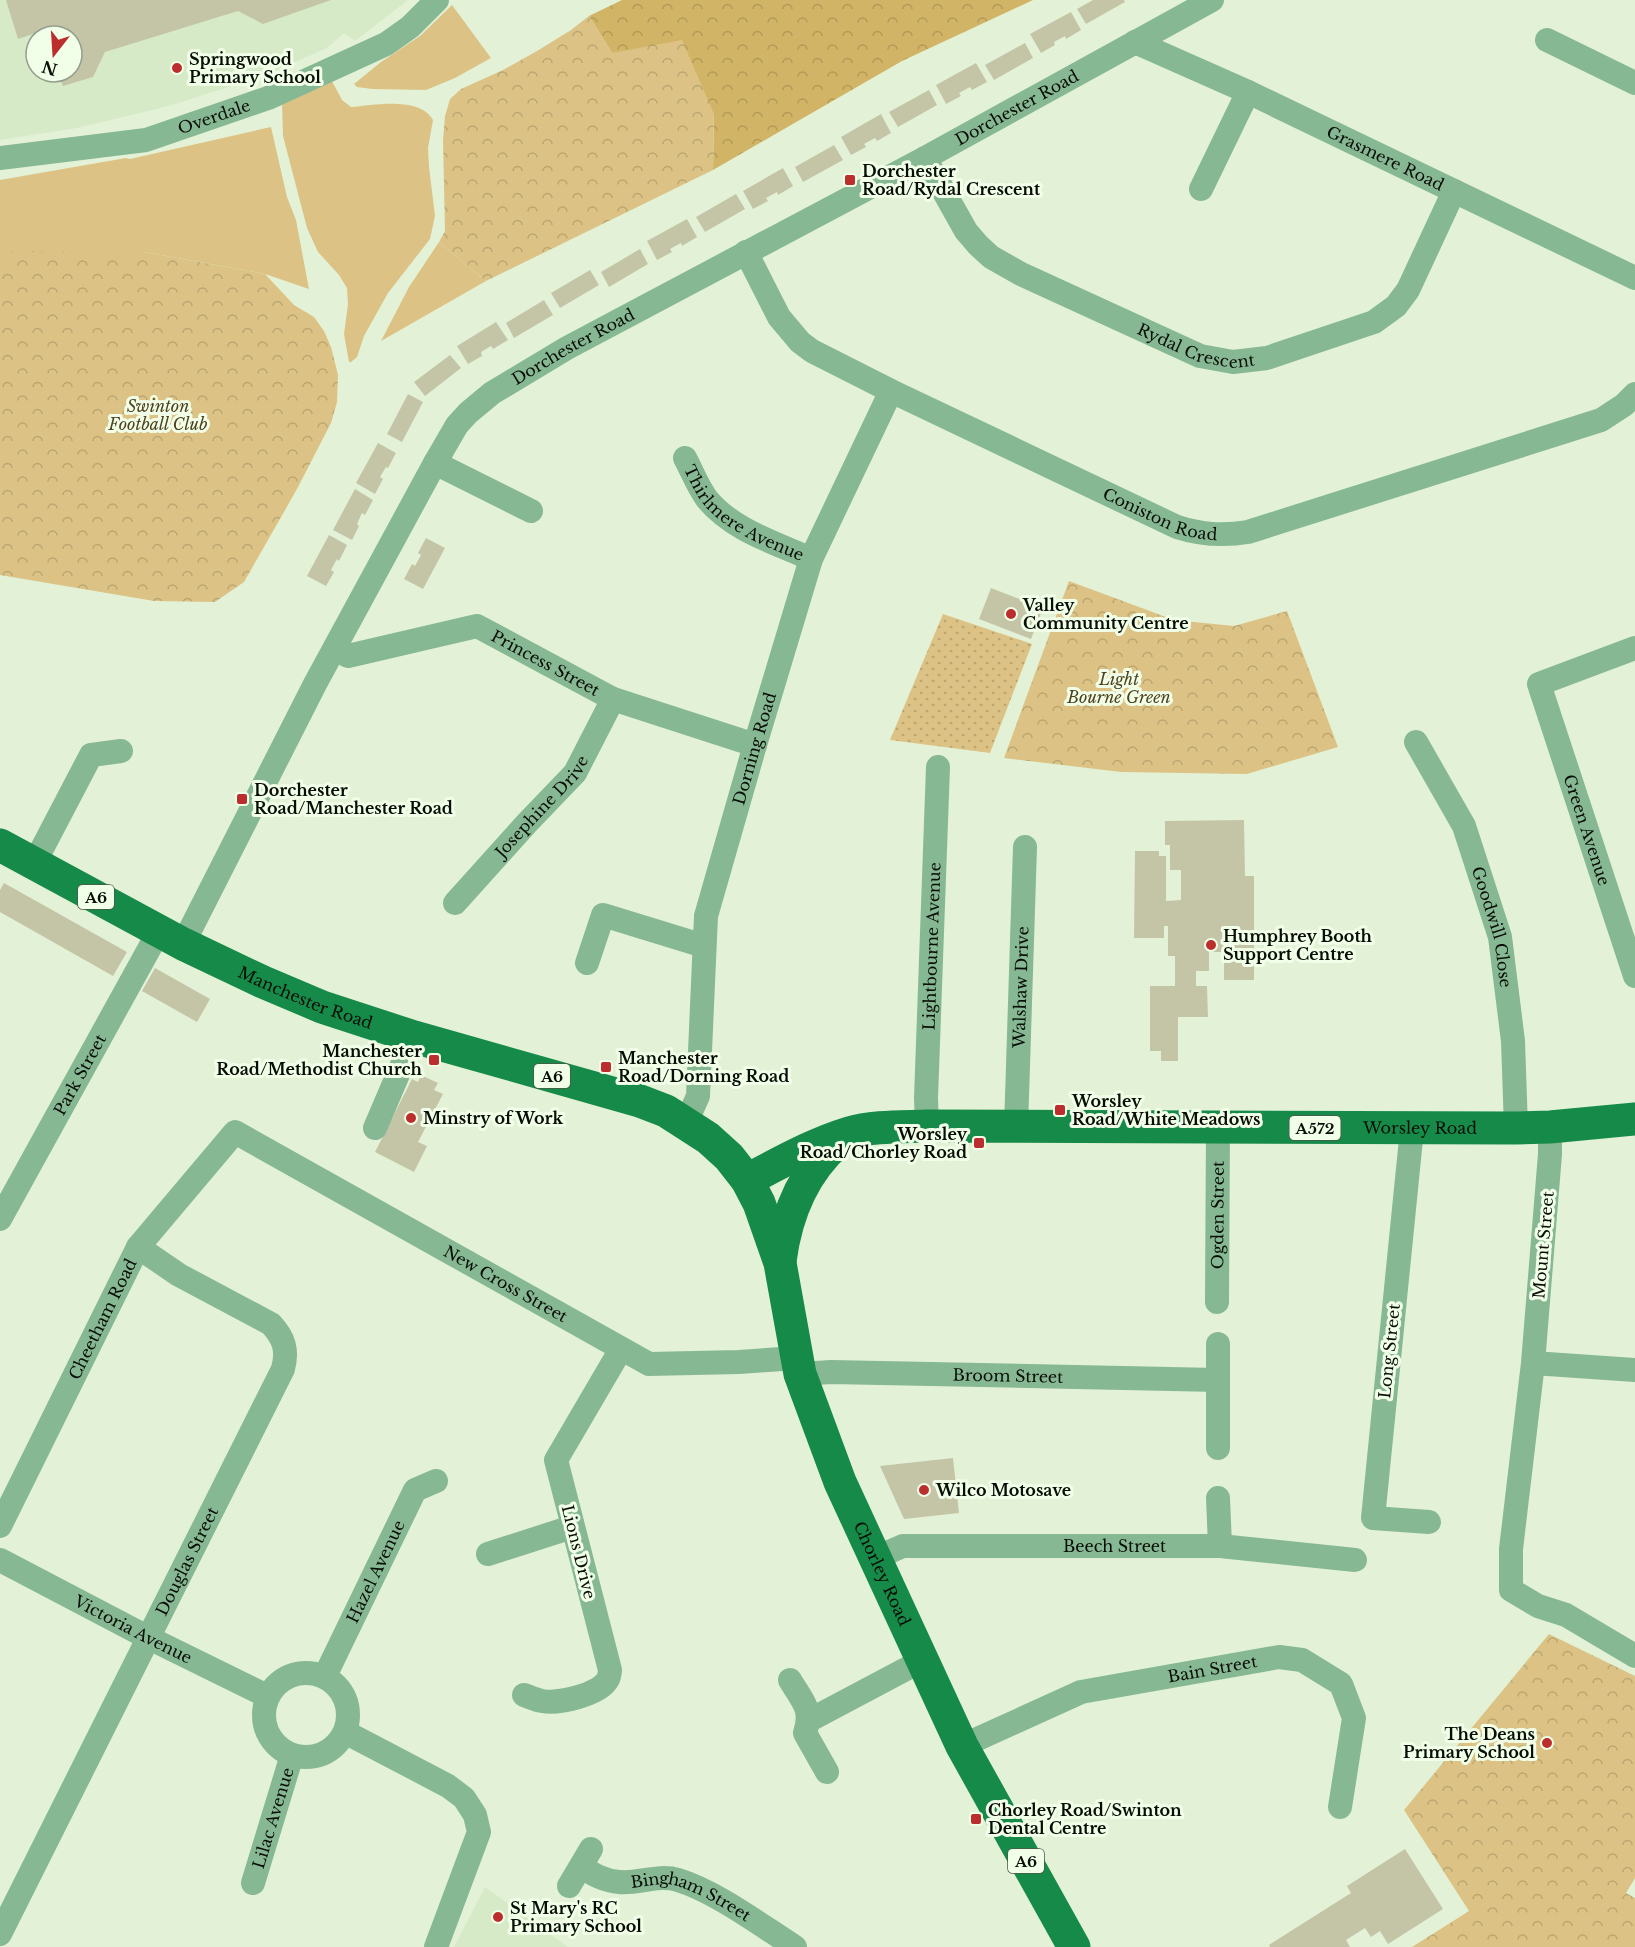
<svg xmlns="http://www.w3.org/2000/svg" width="1635" height="1947" viewBox="0 0 1635 1947" font-family="'Libre Baskerville',serif">
	<style>
		.built { fill: #d7eac7; fill-rule: evenodd }
		.grass { fill: #dcc385 }
		.forest { fill: url(#forest-crowns) }
		.park { fill: url(#park-crowns) }
		.garden { fill: url(#garden-dots) }
		.building { fill: #c4c5a7 }
		.lines { fill: none; stroke-linecap: round; stroke-linejoin: round }
		.street { stroke: #87b894; stroke-width: 24 }
		.primary { stroke: #168a49; stroke-width: 33 }
		.poi-dot { fill: #bc2d2e; stroke: #f2ffe8; stroke-width: 2 }
		.labels { text-anchor: middle; dominant-baseline: central; stroke-width: 6; stroke-linejoin: round; paint-order: stroke }
		.shield { fill: #f2ffe8; stroke: #4e5649; stroke-width: 1.5 }
		.shield-label { font-size: 15px; font-weight: bold; fill: #080d05 }
		.poi-label { font-size: 16px; font-weight: bold; fill: #080d05; stroke: #f2ffe8; text-anchor: start }
		.street-label { font-size: 16px; fill: #080d05; stroke: #f2ffe8 }
		.park-label { font-size: 16px; font-style: italic; fill: #4d411f; stroke: #f2ffe8 }
	</style>
	<defs>
		<pattern id="forest-crowns" width="20" height="18" patternUnits="userSpaceOnUse" patternTransform="scale(1.5)"><rect width="20" height="18" fill="#d1b466"/><path d="M2 6a3 3 0 1 1 6 0M12 15a3 3 0 1 1 6 0" fill="none" stroke="#b29a57"/></pattern>
		<pattern id="park-crowns" width="20" height="18" patternUnits="userSpaceOnUse" patternTransform="scale(1.5)"><rect width="20" height="18" fill="#dcc385"/><path d="M2 6a3 3 0 1 1 6 0M12 15a3 3 0 1 1 6 0" fill="none" stroke="#bba671"/></pattern>
		<pattern id="garden-dots" width="8" height="8" patternUnits="userSpaceOnUse" patternTransform="scale(1.5)"><rect width="8" height="8" fill="#dcc385"/><path d="M2 2h.1M6 6h.1" fill="none" stroke="#bba671" stroke-width="1.8" stroke-linecap="round"/></pattern>
	</defs>
	<rect width="100%" height="100%" fill="#e3f2d6"/>
	<!-- built -->
	<path class="built" d="M 0,0 L 408,0 L 355,41 L 344,33 L 327,48 L 260,77 L 172,105 L 128,116 L 77,128 L 0,140 ZM 36,36 L 72,36 L 72,72 L 36,72 Z
		M 485,1887 L 568,1947 L 454,1947 Z"/>
	<!-- grass -->
	<path class="grass" d="M 452,5 L 491,58 L 455,78 L 426,90 L 372,89 L 357,87 L 354,84 L 381,62 L 420,36 Z
		M 332,81 L 342,100 L 351,107 C 374,105 420,96 433,120 L 428,148 L 429,167 L 435,216 L 430,239 L 388,293 L 364,336 L 357,357 L 351,362 L 349,362 L 344,334 L 348,304 L 347,288 L 339,275 L 318,252 L 307,228 L 283,136 L 282,102 Z
		M 271,127 L 287,197 L 296,220 L 309,289 L 265,274 L 144,252 L 0,265 L 0,180 L 126,158 L 130,159 Z
		M 439,242 L 486,281 L 381,341 L 409,287 Z"/>
	<!-- forest -->
	<path class="forest" d="M 622,0 L 1033,0 L 902,61 L 713,170 L 714,114 L 612,53 L 589,16 Z"/>
	<!-- park -->
	<path class="park" d="M 589,16 L 612,53 L 682,40 L 714,114 L 713,170 L 486,281 L 439,242 L 445,231 L 443,140 L 445,116 L 450,99 L 461,89 L 503,70 L 537,51 L 571,30 Z
		M 12,251 L 144,252 L 265,274 L 294,305 L 314,317 L 324,331 L 331,347 L 338,375 L 337,402 L 331,423 L 297,489 L 244,582 L 215,602 L 154,601 L 0,575 L 0,264 Z
		M 1069,581 L 1174,620 L 1234,626 L 1287,611 L 1338,747 L 1247,774 L 1121,772 L 1004,758 Z
		M 1549,1634 L 1635,1676 L 1635,1878 L 1626,1893 L 1635,1898 L 1635,1947 L 1412,1947 L 1469,1911 L 1404,1810 Z"/>
	<!-- garden -->
	<path class="garden" d="M 943,614 L 1032,644 L 990,753 L 890,740 Z"/>
	<!-- building -->
	<path class="building" d="M 6,0 L 331,0 L 263,24 L 238,11 L 105,52 L 93,77 L 63,86 L 58,72 L 72,72 L 72,36 L 46,36 L 45,30 L 18,39 Z
		M 1093,0 L 1124,0 L 1125,2 L 1086,24 L 1077,9 Z
		M 1071,12 L 1081,30 L 1066,39 L 1065,36 L 1054,42 L 1055,45 L 1041,53 L 1030,34 Z
		M 1025,43 L 1033,58 L 994,80 L 985,65 Z
		M 976,63 L 987,82 L 972,90 L 970,87 L 959,93 L 961,96 L 946,104 L 936,85 Z
		M 929,90 L 937,105 L 898,127 L 889,112 Z
		M 881,114 L 891,133 L 877,141 L 875,138 L 864,144 L 866,147 L 851,155 L 841,137 Z
		M 834,145 L 843,160 L 803,182 L 795,167 Z
		M 783,168 L 793,186 L 778,195 L 777,192 L 766,198 L 768,201 L 753,209 L 743,191 Z
		M 736,194 L 745,209 L 705,232 L 696,217 Z
		M 687,219 L 697,237 L 682,246 L 681,243 L 670,249 L 672,252 L 657,260 L 647,241 Z
		M 640,249 L 648,264 L 609,287 L 601,272 Z
		M 590,270 L 599,285 L 560,308 L 551,293 Z
		M 544,300 L 553,315 L 514,338 L 506,323 Z
		M 496,322 L 508,340 L 493,349 L 491,346 L 481,352 L 482,356 L 468,364 L 457,346 Z
		M 450,355 L 461,368 L 425,396 L 414,382 Z
		M 408,394 L 423,402 L 402,442 L 387,434 Z
		M 378,443 L 396,453 L 388,468 L 386,467 L 380,477 L 383,479 L 375,494 L 356,483 Z
		M 355,489 L 373,500 L 365,515 L 362,513 L 357,524 L 359,526 L 352,540 L 333,530 Z
		M 329,535 L 347,545 L 339,561 L 337,559 L 331,570 L 334,572 L 326,586 L 307,576 Z
		M 426,538 L 445,548 L 423,589 L 404,579 L 412,564 L 415,566 L 421,555 L 418,553 Z
		M 991,588 L 1043,608 L 1031,639 L 979,619 Z
		M 1244,820 L 1245,876 L 1254,876 L 1254,980 L 1224,980 L 1224,952 L 1209,952 L 1209,971 L 1196,971 L 1196,986 L 1207,986 L 1208,1017 L 1178,1017 L 1178,1061 L 1161,1061 L 1161,1051 L 1150,1051 L 1150,986 L 1175,986 L 1175,956 L 1168,956 L 1168,926 L 1164,926 L 1164,938 L 1134,938 L 1135,851 L 1159,851 L 1159,856 L 1166,856 L 1166,901 L 1181,900 L 1181,870 L 1170,870 L 1170,845 L 1165,845 L 1165,821 Z
		M 4,883 L 127,952 L 113,976 L 0,912 L 0,890 Z
		M 155,968 L 210,999 L 197,1022 L 142,991 Z
		M 421,1075 L 438,1083 L 434,1090 L 443,1094 L 418,1142 L 427,1146 L 414,1172 L 375,1152 L 412,1079 L 418,1082 Z
		M 953,1458 L 959,1513 L 904,1519 L 880,1466 Z
		M 1405,1849 L 1443,1909 L 1388,1944 L 1380,1931 L 1371,1937 L 1365,1928 L 1346,1940 L 1350,1947 L 1270,1947 L 1269,1945 L 1351,1893 L 1347,1886 Z"/>
	<g class="lines">
		<!-- street -->
		<g class="street">
			<path d="M 1547,40 L 1635,83"/>
			<path id="s1" d="M 1135,42 L 1248,92 L 1635,278"/>
			<path id="s2" d="M 0,158 L 146,140 L 268,98 L 386,44 L 410,27 L 437,0"/>
			<path id="s3" d="M 925,158 L 966,231 L 978,245 L 991,257 L 1021,274 L 1200,356 L 1233,362 L 1267,358 L 1374,322 L 1396,306 L 1408,290 L 1454,191"/>
			<path d="M 1201,189 L 1248,92"/>
			<path id="s4" d="M 746,252 L 779,317 L 800,342 L 812,351 L 891,391 L 1177,527 C 1202,535 1223,536 1248,532 L 1601,420 L 1624,405 L 1635,394"/>
			<path id="s5" d="M 685,458 C 692,471 698,487 707,499 C 732,530 776,543 811,559"/>
			<path d="M 435,463 L 531,511"/>
			<path id="s6" d="M 1635,648 L 1539,684 L 1635,976"/>
			<path id="s7" d="M 335,649 L 348,656 L 477,626 L 613,699 L 755,745"/>
			<path id="s8" d="M 1416,742 L 1464,826 L 1500,937 L 1513,1041 L 1516,1128"/>
			<path d="M 34,864 L 91,755 L 121,751"/>
			<path id="s9" d="M 455,903 L 527,823 L 575,773 L 613,699"/>
			<path id="s10" d="M 183,944 L 315,684 L 435,463 L 457,425 L 468,413 L 492,393 L 567,348 L 925,158 L 1212,0"/>
			<path d="M 587,963 L 603,915 L 704,946"/>
			<path id="s11" d="M 686,1123 L 698,1096 L 706,916 L 755,745 L 811,559 L 891,391"/>
			<path id="s12" d="M 927,1126 L 926,1098 L 938,767"/>
			<path d="M 1550,1127 L 1550,1154 L 1533,1363 L 1511,1549 L 1511,1590 L 1538,1606 L 1566,1615 L 1635,1656"/>
			<path d="M 375,1128 L 414,1037"/>
			<path id="s13" d="M 1016,1128 L 1025,847"/>
			<path d="M 1412,1129 L 1373,1518 L 1429,1522"/>
			<path id="s14" d="M 0,1219 L 159,931"/>
			<path id="s15" d="M 1217,1302 L 1218,1127"/>
			<path d="M 1218,1344 L 1218,1448"/>
			<path d="M 1533,1363 L 1635,1370"/>
			<path id="s16" d="M 800,1374 L 831,1372 L 1218,1380"/>
			<path d="M 1218,1498 L 1220,1546"/>
			<path id="s17" d="M 0,1526 L 138,1247 L 235,1132 L 649,1364 L 739,1362 L 796,1358"/>
			<path d="M 488,1554 L 572,1527"/>
			<path id="s18" d="M 875,1558 L 903,1546 L 1220,1546 L 1355,1560"/>
			<path id="s19" d="M 0,1560 L 147,1637 L 267,1696"/>
			<circle cx="306" cy="1715" r="42"/>
			<path id="s20" d="M 325,1676 L 415,1490 L 436,1481"/>
			<path d="M 790,1680 C 802,1701 813,1708 805,1733 L 827,1772"/>
			<path d="M 524,1695 C 530,1697 536,1700 542,1701 C 558,1704 600,1695 608,1679 C 609,1678 610,1671 610,1670 L 556,1460 L 621,1349"/>
			<path d="M 808,1721 L 923,1660"/>
			<path d="M 345,1732 L 448,1786 L 464,1798 L 475,1815 L 479,1832 L 436,1947"/>
			<path id="s21" d="M 962,1746 L 1081,1692 L 1279,1657 L 1302,1660 L 1341,1684 L 1354,1718 L 1340,1807"/>
			<path id="s22" d="M 581,1867 C 593,1874 604,1881 619,1882 C 639,1884 658,1874 678,1880 C 715,1891 762,1926 795,1947"/>
			<path id="s23" d="M 253,1883 L 292,1755"/>
			<path d="M 569,1886 L 591,1849"/>
			<path id="s24" d="M 0,1934 L 283,1369 C 288,1350 284,1338 271,1324 L 179,1275 L 138,1247"/>
		</g>
		<!-- primary -->
		<g class="primary">
			<path id="s25" d="M 0,845 L 183,944 L 263,982 L 322,1007 L 414,1037 L 640,1101 L 666,1111 L 708,1138 L 729,1157 L 747,1180 L 759,1203 L 780,1263 L 800,1374 L 840,1482 L 962,1746 L 1074,1947"/>
			<path id="s26" d="M 747,1180 C 780,1163 813,1144 849,1133 C 873,1126 902,1127 927,1126 L 1516,1128 L 1550,1127 L 1635,1119"/>
			<path d="M 780,1261 C 786,1215 803,1172 839,1141"/>
		</g>
	</g>
	<!-- markers -->
	<g class="poi-dot">
		<circle cx="177" cy="68" r="6"/>
		<rect x="844" y="174" width="12" height="12" rx="3"/>
		<circle cx="1011" cy="614" r="6"/>
		<rect x="236" y="793" width="12" height="12" rx="3"/>
		<circle cx="1211" cy="945" r="6"/>
		<rect x="428" y="1054" width="12" height="12" rx="3"/>
		<rect x="600" y="1061" width="12" height="12" rx="3"/>
		<rect x="1054" y="1104" width="12" height="12" rx="3"/>
		<circle cx="411" cy="1118" r="6"/>
		<rect x="973" y="1137" width="12" height="12" rx="3"/>
		<circle cx="924" cy="1490" r="6"/>
		<circle cx="1547" cy="1743" r="6"/>
		<rect x="970" y="1813" width="12" height="12" rx="3"/>
		<circle cx="498" cy="1917" r="6"/>
	</g>
	<g class="labels">
		<!-- shield labels -->
		<g class="shield">
			<rect x="78" y="885" width="36" height="24" rx="4.5"/>
			<rect x="534" y="1064" width="36" height="24" rx="4.5"/>
			<rect x="1289.5" y="1116" width="51" height="24" rx="4.5"/>
			<rect x="1008" y="1849" width="36" height="24" rx="4.5"/>
		</g>
		<g class="shield-label">
			<text x="96" y="897">A6</text>
			<text x="552" y="1076">A6</text>
			<text x="1315" y="1128">A572</text>
			<text x="1026" y="1861">A6</text>
		</g>
		<!-- poi labels -->
		<g class="poi-label">
			<text x="189" y="59">Springwood<tspan x="189" dy="18">Primary School</tspan></text>
			<text x="862" y="171">Dorchester<tspan x="862" dy="18">Road/Rydal Crescent</tspan></text>
			<text x="1023" y="605">Valley<tspan x="1023" dy="18">Community Centre</tspan></text>
			<text x="254" y="790">Dorchester<tspan x="254" dy="18">Road/Manchester Road</tspan></text>
			<text x="1223" y="936">Humphrey Booth<tspan x="1223" dy="18">Support Centre</tspan></text>
			<text x="422" y="1051" text-anchor="end">Manchester<tspan x="422" dy="18">Road/Methodist Church</tspan></text>
			<text x="618" y="1058">Manchester<tspan x="618" dy="18">Road/Dorning Road</tspan></text>
			<text x="1072" y="1101">Worsley<tspan x="1072" dy="18">Road/White Meadows</tspan></text>
			<text x="423" y="1118">Minstry of Work</text>
			<text x="967" y="1134" text-anchor="end">Worsley<tspan x="967" dy="18">Road/Chorley Road</tspan></text>
			<text x="936" y="1490">Wilco Motosave</text>
			<text x="1535" y="1734" text-anchor="end">The Deans<tspan x="1535" dy="18">Primary School</tspan></text>
			<text x="988" y="1810">Chorley Road/Swinton<tspan x="988" dy="18">Dental Centre</tspan></text>
			<text x="510" y="1908">St Mary's RC<tspan x="510" dy="18">Primary School</tspan></text>
		</g>
		<!-- street labels -->
		<g class="street-label">
			<text stroke="none"><textPath href="#s10" startOffset="1232">Dorchester Road</textPath></text>
			<text stroke="none"><textPath href="#s2" startOffset="219">Overdale</textPath></text>
			<text stroke="none"><textPath href="#s1" startOffset="276">Grasmere Road</textPath></text>
			<text stroke="none"><textPath href="#s3" startOffset="345">Rydal Crescent</textPath></text>
			<text stroke="none"><textPath href="#s10" startOffset="728">Dorchester Road</textPath></text>
			<text stroke="none"><textPath href="#s5" startOffset="84">Thirlmere Avenue</textPath></text>
			<text stroke="none"><textPath href="#s4" startOffset="506">Coniston Road</textPath></text>
			<text stroke="none"><textPath href="#s7" startOffset="225">Princess Street</textPath></text>
			<text stroke="none"><textPath href="#s11" startOffset="384">Dorning Road</textPath></text>
			<text stroke="none"><textPath href="#s9" startOffset="130">Josephine Drive</textPath></text>
			<text stroke="none"><textPath href="#s6" startOffset="256">Green Avenue</textPath></text>
			<text stroke="none"><textPath href="#s8" startOffset="202">Goodwill Close</textPath></text>
			<text stroke="none"><textPath href="#s12" startOffset="180">Lightbourne Avenue</textPath></text>
			<text stroke="none"><textPath href="#s13" startOffset="141">Walshaw Drive</textPath></text>
			<text stroke="none"><textPath href="#s25" startOffset="342">Manchester Road</textPath></text>
			<text stroke="none"><textPath href="#s14" startOffset="165">Park Street</textPath></text>
			<text stroke="none"><textPath href="#s26" startOffset="684">Worsley Road</textPath></text>
			<text stroke="none"><textPath href="#s15" startOffset="87">Ogden Street</textPath></text>
			<text transform="translate(1543 1245) rotate(-85)">Mount Street</text>
			<text stroke="none"><textPath href="#s17" startOffset="772">New Cross Street</textPath></text>
			<text stroke="none"><textPath href="#s17" startOffset="231">Cheetham Road</textPath></text>
			<text transform="translate(1389 1351) rotate(-84)">Long Street</text>
			<text stroke="none"><textPath href="#s16" startOffset="208">Broom Street</textPath></text>
			<text stroke="none"><textPath href="#s18" startOffset="242">Beech Street</textPath></text>
			<text transform="translate(579 1552) rotate(76)">Lions Drive</text>
			<text stroke="none"><textPath href="#s24" startOffset="417">Douglas Street</textPath></text>
			<text stroke="none"><textPath href="#s20" startOffset="116">Hazel Avenue</textPath></text>
			<text stroke="none"><textPath href="#s25" startOffset="1246">Chorley Road</textPath></text>
			<text stroke="none"><textPath href="#s19" startOffset="150">Victoria Avenue</textPath></text>
			<text stroke="none"><textPath href="#s21" startOffset="264">Bain Street</textPath></text>
			<text stroke="none"><textPath href="#s23" startOffset="68">Lilac Avenue</textPath></text>
			<text stroke="none"><textPath href="#s22" startOffset="117">Bingham Street</textPath></text>
		</g>
		<!-- park labels -->
		<g class="park-label">
			<text x="158" y="406">Swinton<tspan x="158" dy="18">Football Club</tspan></text>
			<text x="1119" y="679">Light<tspan x="1119" dy="18">Bourne Green</tspan></text>
		</g>
	</g>
	<!-- north arrow -->
	<g transform="translate(54 54) rotate(197)"><circle r="28" fill="#f2ffe8" stroke="#949e8d" stroke-width="1.5"/>
	<path d="M0-4.5L10 22L0 15L-10 22Z" fill="#bc2d2e"/>
	<text y="-9" font-size="16" font-weight="bold" text-anchor="middle" fill="#080d05">N</text>
	</g>
</svg>
